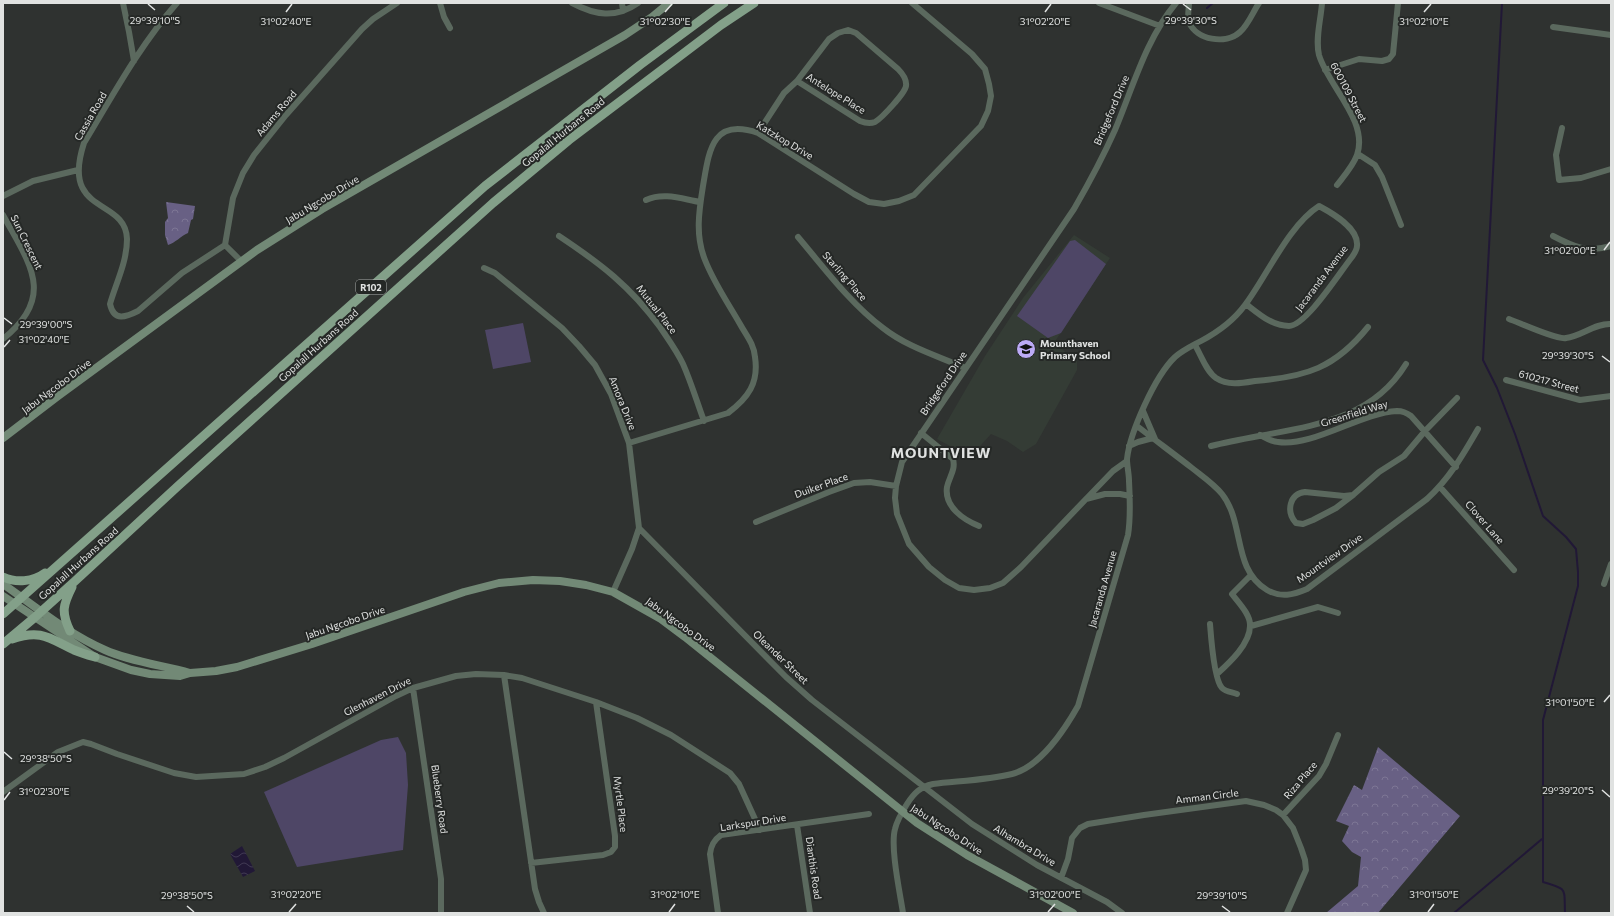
<svg xmlns="http://www.w3.org/2000/svg" width="1614" height="916" viewBox="0 0 1614 916" font-family="Commissioner,sans-serif">
	<style>
		.built { fill: #343c35 }
		.forest { fill: url(#forest-crowns) }
		.pitch { fill: #4e4666 }
		.water { fill: url(#water-waves) }
		.lines { fill: none; stroke-linecap: round; stroke-linejoin: round }
		.stream { stroke: #211836; stroke-width: 2 }
		.street { stroke: #5b695e; stroke-width: 6 }
		.secondary { stroke: #728976; stroke-width: 8 }
		.primary { stroke: #83a089; stroke-width: 9 }
		.ticks { fill: none; stroke: #e0e2e1; stroke-width: 1.5 }
		.labels { text-anchor: middle; dominant-baseline: central; stroke-width: 4; stroke-linejoin: round; paint-order: stroke }
		.shield { fill: #252826; stroke: #a8aaa9; stroke-width: 1 }
		.shield-label { font-size: 9px; font-weight: bold; fill: #e0e2e1 }
		.street-label { font-size: 10px; fill: #e0e2e1; stroke: #252826 }
		.poi-label { font-size: 10px; font-weight: bold; fill: #e0e2e1; stroke: #252826; text-anchor: start }
		.district-label { font-size: 14px; font-weight: bold; letter-spacing: 1px; fill: #e0e2e1; stroke: #252826 }
		.ticks-label { font-size: 10px; text-anchor: middle; fill: #e0e2e1; stroke: #252826; stroke-width: 4; stroke-linejoin: round; paint-order: stroke }
	</style>
	<defs>
		<pattern id="forest-crowns" width="20" height="18" patternUnits="userSpaceOnUse"><rect width="20" height="18" fill="#686084"/><path d="M2 6a3 3 0 1 1 6 0M12 15a3 3 0 1 1 6 0" fill="none" stroke="#7d7695"/></pattern>
		<pattern id="water-waves" width="16" height="10" patternUnits="userSpaceOnUse"><rect width="16" height="10" fill="#211836"/><path d="M0 5q4-4 8 0t8 0" fill="none" stroke="#413953"/></pattern>
	</defs>
	<rect width="100%" height="100%" fill="#2f3230"/>
	<!-- built -->
	<path class="built" d="M 1074,235 L 1110,258 L 1054,343 L 1077,361 L 1077,370 L 1036,444 L 1023,452 L 1007,441 L 991,434 L 972,455 L 961,452 L 937,439 L 985,356 L 1023,298 Z"/>
	<!-- forest -->
	<path class="forest" d="M 166,202 L 195,206 L 193,219 L 191,220 L 188,233 C 181,236 175,243 168,245 L 165,235 L 165,222 L 168,218 Z
		M 1378,747 L 1460,816 L 1378,913 L 1326,913 L 1358,886 L 1361,857 L 1352,852 L 1342,841 L 1349,826 L 1336,821 L 1354,785 L 1362,790 Z"/>
	<!-- pitch -->
	<path class="pitch" d="M 1075,240 L 1106,264 L 1061,333 L 1048,338 L 1017,316 L 1070,241 Z
		M 523,323 L 531,362 L 493,369 L 485,330 Z
		M 398,737 L 406,753 L 408,785 L 403,850 L 297,867 L 264,792 L 381,740 Z"/>
	<!-- water -->
	<path class="water" d="M 242,846 L 255,871 L 243,877 L 230,854 Z"/>
	<g class="lines">
		<!-- stream -->
		<path class="stream" d="M 1502,3 L 1483,360 L 1497,388 L 1515,434 L 1543,516 L 1566,537 L 1576,549 L 1578,572 L 1578,586 L 1543,720 L 1543,882 C 1568,889 1564,888 1565,913
			M 1207,8 L 1213,3
			M 1454,913 L 1542,839"/>
		<!-- street -->
		<path class="street" d="M 123,3 L 129,32 L 134,61
			M 177,3 C 140,45 113,95 84,143 C 60,216 126,197 127,239 C 127,262 116,283 110,304 C 114,322 126,317 138,311 L 182,273 L 225,245
			M 440,3 L 444,17 L 450,28
			M 572,3 C 595,15 615,19 638,3
			M 622,3 L 623,11
			M 1099,3 L 1160,26
			M 1189,3 C 1189,9 1187,16 1189,22 C 1196,40 1226,45 1240,32 C 1248,25 1253,12 1259,3
			M 1322,3 C 1321,19 1315,39 1319,55 C 1328,86 1369,121 1357,155 C 1353,166 1344,176 1337,185
			M 1553,27 L 1611,35
			M 1325,70 L 1359,59 L 1382,61 L 1389,59 L 1393,54 L 1398,3
			M 1562,128 L 1556,155 L 1559,180 L 1581,178 L 1611,169
			M 758,133 L 784,93 L 797,81 L 829,39 L 838,33 L 848,30 L 856,33 L 898,69 C 902,73 907,79 906,86 C 905,93 882,118 875,122 C 870,124 865,123 860,121 L 797,81
			M 1358,154 L 1375,165 L 1382,177 L 1401,225
			M 3,196 L 33,181 L 78,170
			M 646,200 C 664,192 682,199 700,202
			M 3,215 C 29,263 57,296 3,339
			M 559,236 C 601,264 630,286 660,327 C 668,339 677,351 683,364 C 691,382 697,402 704,421
			M 1553,236 C 1574,247 1587,253 1611,246
			M 798,237 C 825,269 850,303 883,328 C 907,347 938,356 965,368
			M 225,245 L 233,198 L 243,173 L 254,155 L 286,115 L 362,29 L 373,19 L 397,3
			M 225,245 L 241,261
			M 484,268 L 495,273 L 562,328 L 579,346 L 595,365 L 611,394 L 629,443 L 639,528 L 632,549 L 613,592
			M 1509,319 C 1520,323 1557,340 1566,338 C 1582,336 1595,323 1611,324
			M 1195,345 C 1201,355 1206,371 1216,378 C 1228,386 1243,383 1255,381 C 1306,377 1335,368 1368,327
			M 1506,380 L 1580,400 L 1611,396
			M 1143,411 L 1155,439
			M 1137,426 C 1155,440 1174,454 1192,468 C 1202,476 1214,484 1222,494 C 1245,523 1232,569 1267,590 C 1281,598 1293,595 1307,589 L 1427,499 C 1449,479 1463,455 1478,429
			M 921,433 L 953,459 C 956,470 949,477 947,487 C 944,507 964,520 979,526
			M 1260,435 C 1266,438 1271,442 1278,442 C 1314,447 1360,413 1397,411 C 1403,411 1407,413 1411,416 L 1456,467
			M 629,443 L 728,413 C 748,398 759,383 755,357 C 754,344 746,335 740,324 C 728,303 714,283 705,260 C 695,235 699,211 703,186 C 709,151 712,117 758,133 L 854,194 L 869,202 L 884,204 L 899,201 L 914,195 L 981,126 L 988,111 L 991,96 L 989,84 L 985,69 L 972,54 L 912,3
			M 1129,446 L 1138,442 L 1153,438
			M 1211,446 C 1227,442 1243,439 1259,436 C 1317,425 1373,418 1406,364
			M 1440,487 L 1514,570
			M 1353,495 L 1344,496 L 1305,492 C 1289,494 1286,512 1296,523 L 1303,524 L 1313,520 L 1336,508 L 1353,495 L 1379,472 L 1404,456 L 1425,431 L 1457,398
			M 1130,496 L 1120,494 L 1105,494 L 1086,499 L 1021,567 L 1003,583 L 990,588 L 974,590 L 959,588 L 945,580 L 929,567 L 909,544 L 897,514 L 895,498 L 896,486 L 902,462 L 1074,209 C 1089,183 1103,157 1115,130 C 1133,87 1146,39 1176,3
			M 1087,498 L 1113,471 L 1127,461
			M 756,522 L 829,492 L 854,483 L 870,482 L 896,486
			M 639,528 L 786,677 L 812,700 L 972,824 L 1037,865 L 1107,902 L 1122,913
			M 1604,584 L 1611,564
			M 1210,624 C 1211,637 1214,680 1222,688 C 1226,692 1232,692 1237,694
			M 1251,626 L 1318,607 L 1338,613
			M 1217,674 C 1229,663 1250,644 1250,626 C 1251,615 1238,602 1232,594 L 1250,576
			M 504,675 L 535,889 L 539,902 L 544,913
			M 413,688 L 441,879 L 441,913
			M 3,792 L 58,752 L 83,742 L 91,744 L 117,754 L 174,773 L 196,777 L 244,774 L 265,767 L 284,758 L 396,696 L 413,688 L 456,676 L 476,674 L 504,675 L 522,678 L 596,702 L 637,718 L 671,735 L 730,773 L 739,784 L 760,830
			M 1283,815 L 1319,776 L 1326,764 L 1338,735
			M 797,825 L 810,913
			M 531,863 L 603,855 L 611,852 L 615,847 L 615,836 L 596,702
			M 1061,878 L 1068,859 L 1072,838 L 1080,828 L 1088,824 L 1144,815 L 1246,801 L 1264,805 L 1276,810 L 1283,815 L 1293,828 L 1301,848 L 1305,860 L 1306,870 L 1287,913
			M 718,913 L 710,854 C 711,845 714,840 721,835 L 869,814
			M 903,913 C 900,893 890,847 895,829 C 897,820 902,812 907,804 C 914,793 920,787 933,784 C 958,781 988,780 1012,774 C 1040,767 1065,729 1078,706 L 1128,535 C 1131,516 1130,499 1129,481 C 1129,474 1127,466 1127,459 C 1130,432 1155,376 1175,357 C 1183,350 1192,346 1201,341 C 1218,332 1234,320 1245,305 C 1267,276 1288,226 1319,206 C 1332,213 1359,228 1357,246 C 1357,250 1354,254 1352,257 C 1340,272 1306,326 1289,326 C 1272,326 1259,314 1246,304"/>
		<!-- secondary -->
		<path class="secondary" d="M 3,438 L 58,396 L 257,250 L 322,209 L 625,35 L 652,17 L 669,3
			M 3,584 C 36,607 68,634 105,650 C 132,662 162,665 190,673
			M 3,596 L 95,657 L 131,670 L 150,674 L 180,676 L 190,673 L 216,671 L 237,667 L 312,644 L 464,592 L 499,583 L 533,580 L 560,581 L 586,585 L 613,592 L 661,619 L 685,637 L 917,823 L 967,855 L 1073,913"/>
		<!-- primary -->
		<path class="primary" d="M 3,577 C 16,583 33,582 45,573
			M 3,614 L 485,186 L 640,65 L 724,3
			M 70,631 C 61,612 63,605 72,587
			M 12,639 C 41,629 49,638 74,650 C 81,653 88,655 95,657
			M 3,644 L 34,618 L 74,582 L 178,486 L 493,203 L 569,140 L 721,25 L 754,3"/>
	</g>
	<!-- ticks -->
	<path class="ticks" d="M 148,4 L 155,10M 1183,4 L 1191,10M 286,12 L 292,4M 665,12 L 672,4M 1045,12 L 1051,4M 1424,12 L 1431,4M 1604,250 L 1610,242M 4,318 L 12,324M 4,347 L 10,340M 1602,356 L 1610,362M 1604,702 L 1610,695M 4,752 L 12,759M 1602,790 L 1610,797M 4,800 L 10,792M 187,906 L 194,912M 1222,906 L 1230,912M 289,912 L 296,904M 669,912 L 675,904M 1048,912 L 1055,904M 1428,912 L 1434,904"/>
	<!-- icons -->
	<defs>
		<g id="school-disc" transform="scale(1)"><circle r="9.5" fill="#bcaaf6" stroke="#252826"/><path d="M0-5L7-2L0 1L-7-2ZM-4 1L0 2.5L4 1V4Q0 6-4 4Z" fill="#111"/></g>
	</defs>
	<g fill-rule="evenodd">
		<use href="#school-disc" x="1026" y="349"/>
	</g>
	<g class="labels">
		<!-- shield labels -->
		<rect class="shield" x="356" y="280" width="30" height="14" rx="3"/>
		<g class="shield-label">
			<text x="371" y="287">R102</text>
		</g>
		<!-- street labels -->
		<g class="street-label">
			<text transform="translate(1349 92) rotate(62)">600109 Street</text>
			<text transform="translate(836 93) rotate(32)">Antelope Place</text>
			<text transform="translate(1111 110) rotate(-67)">Bridgeford Drive</text>
			<text transform="translate(276 113) rotate(-50)">Adams Road</text>
			<text transform="translate(90 116) rotate(-60)">Cassia Road</text>
			<text transform="translate(563 132) rotate(-39)">Gopalall Hurbans Road</text>
			<text transform="translate(785 140) rotate(31)">Katzkop Drive</text>
			<text transform="translate(322 199) rotate(-31)">Jabu Ngcobo Drive</text>
			<text transform="translate(27 242) rotate(64)">Sun Crescent</text>
			<text transform="translate(845 276) rotate(49)">Starling Place</text>
			<text transform="translate(1321 278) rotate(-53)">Jacaranda Avenue</text>
			<text transform="translate(657 309) rotate(52)">Mutual Place</text>
			<text transform="translate(318 345) rotate(-42)">Gopalall Hurbans Road</text>
			<text transform="translate(1549 381) rotate(15)">610217 Street</text>
			<text transform="translate(943 383) rotate(-56)">Bridgeford Drive</text>
			<text transform="translate(56 386) rotate(-37)">Jabu Ngcobo Drive</text>
			<text transform="translate(623 403) rotate(68)">Amora Drive</text>
			<text transform="translate(1354 413) rotate(-17)">Greenfield Way</text>
			<text transform="translate(821 485) rotate(-20)">Duiker Place</text>
			<text transform="translate(1485 522) rotate(49)">Clover Lane</text>
			<text transform="translate(1329 558) rotate(-35)">Mountview Drive</text>
			<text transform="translate(78 563) rotate(-42)">Gopalall Hurbans Road</text>
			<text transform="translate(1102 589) rotate(-74)">Jacaranda Avenue</text>
			<text transform="translate(345 622) rotate(-19)">Jabu Ngcobo Drive</text>
			<text transform="translate(681 624) rotate(36)">Jabu Ngcobo Drive</text>
			<text transform="translate(781 657) rotate(44)">Oleander Street</text>
			<text transform="translate(377 696) rotate(-27)">Glenhaven Drive</text>
			<text transform="translate(1300 780) rotate(-50)">Riza Place</text>
			<text transform="translate(1207 796) rotate(-7)">Amman Circle</text>
			<text transform="translate(440 799) rotate(82)">Blueberry Road</text>
			<text transform="translate(621 804) rotate(83)">Myrtle Place</text>
			<text transform="translate(753 822) rotate(-9)">Larkspur Drive</text>
			<text transform="translate(947 829) rotate(33)">Jabu Ngcobo Drive</text>
			<text transform="translate(1025 845) rotate(31)">Alhambra Drive</text>
			<text transform="translate(814 868) rotate(82)">Dianthis Road</text>
		</g>
		<!-- poi labels -->
		<g class="poi-label">
			<text x="1040" y="343">Mounthaven<tspan x="1040" dy="12">Primary School</tspan></text>
		</g>
		<!-- district labels -->
		<g class="district-label">
			<text x="941" y="452">MOUNTVIEW</text>
		</g>
	</g>
	<g class="ticks-label">
		<text x="1191" y="24">29°39'30"S</text>
		<text x="155" y="24">29°39'10"S</text>
		<text x="286" y="25">31°02'40"E</text>
		<text x="665" y="25">31°02'30"E</text>
		<text x="1045" y="25">31°02'20"E</text>
		<text x="1424" y="25">31°02'10"E</text>
		<text x="1570" y="254">31°02'00"E</text>
		<text x="46" y="328">29°39'00"S</text>
		<text x="44" y="343">31°02'40"E</text>
		<text x="1568" y="359">29°39'30"S</text>
		<text x="1570" y="706">31°01'50"E</text>
		<text x="46" y="762">29°38'50"S</text>
		<text x="1568" y="794">29°39'20"S</text>
		<text x="44" y="795">31°02'30"E</text>
		<text x="296" y="898">31°02'20"E</text>
		<text x="675" y="898">31°02'10"E</text>
		<text x="1055" y="898">31°02'00"E</text>
		<text x="1434" y="898">31°01'50"E</text>
		<text x="187" y="899">29°38'50"S</text>
		<text x="1222" y="899">29°39'10"S</text>
	</g>
	<!-- border -->
	<rect width="1614" height="916" fill="none" stroke="#e0e2e1" stroke-width="8"/>
</svg>
